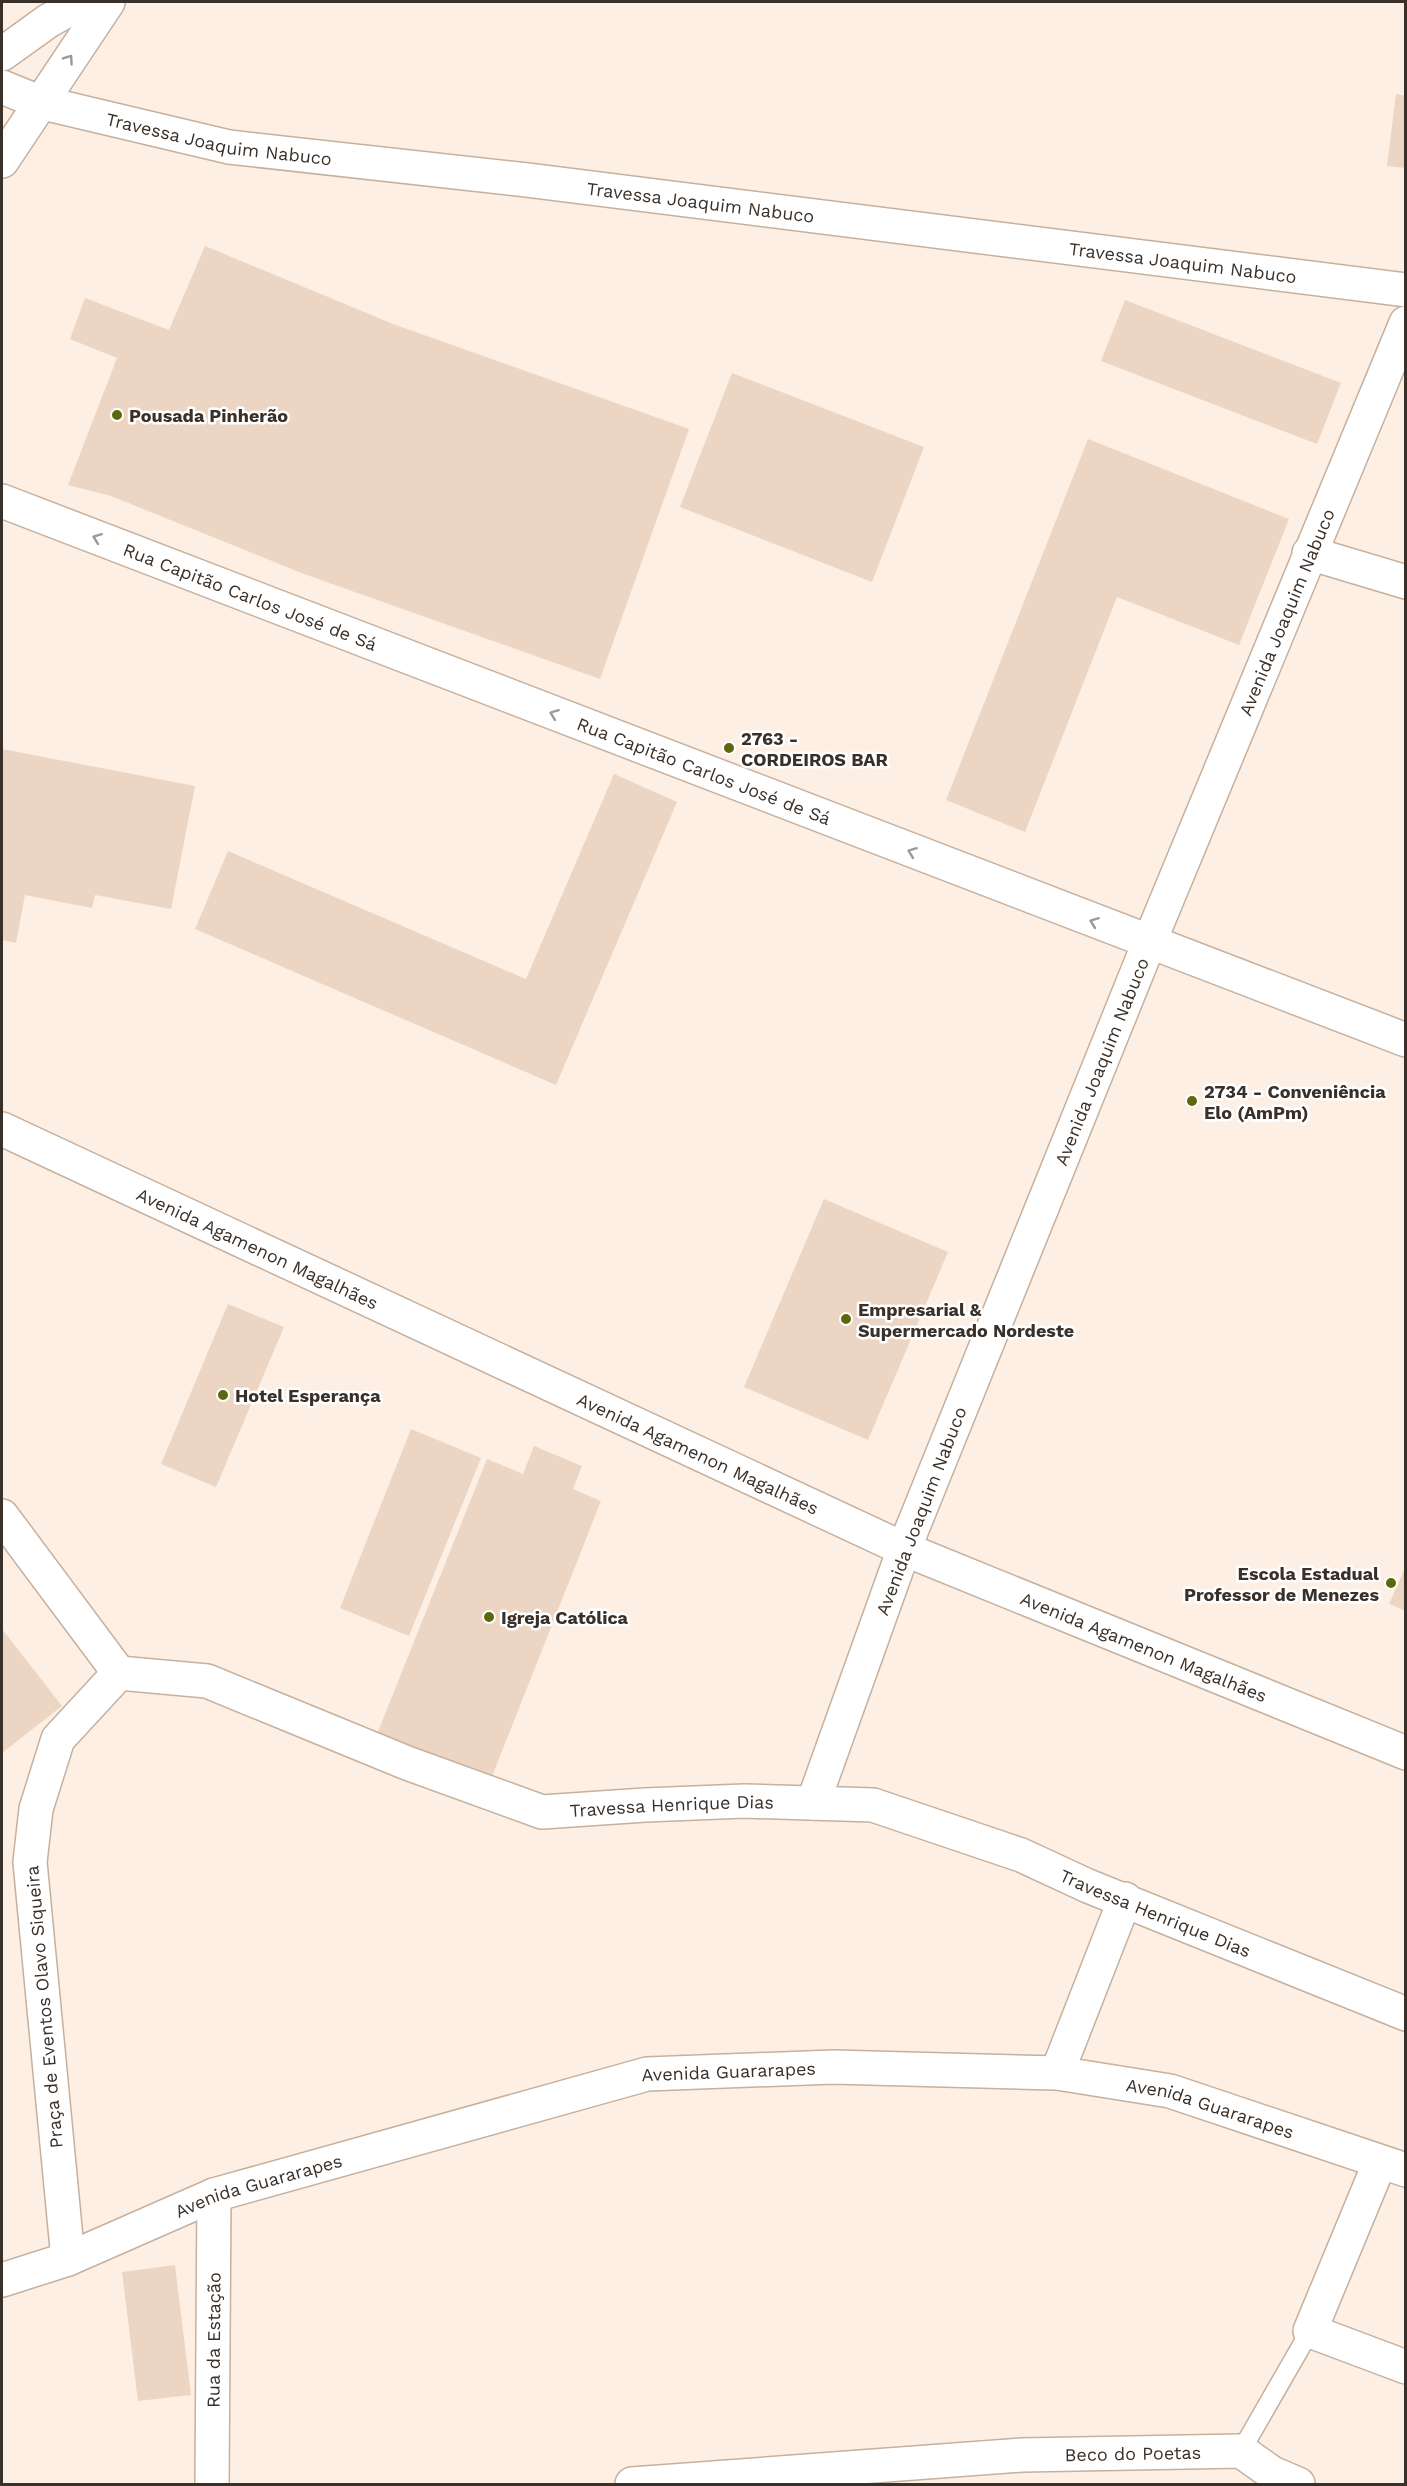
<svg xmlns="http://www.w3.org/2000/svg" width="1407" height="2486" viewBox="0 0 1407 2486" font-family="'Work Sans',sans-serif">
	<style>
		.building { fill: #ecd5c3 }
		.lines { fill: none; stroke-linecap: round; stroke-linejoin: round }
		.service-casing { stroke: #c6b09e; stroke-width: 21 }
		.minor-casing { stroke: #c6b09e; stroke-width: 36 }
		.secondary-casing { stroke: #c6b09e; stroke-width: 36 }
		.service { stroke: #fff; stroke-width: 18 }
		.minor { stroke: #fff; stroke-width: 33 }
		.secondary { stroke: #fff; stroke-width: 33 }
		.oneway { stroke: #9c9894 }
		.poi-dot { fill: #5b680d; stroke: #fff; stroke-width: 2 }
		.labels { text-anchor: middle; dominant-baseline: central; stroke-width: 5; stroke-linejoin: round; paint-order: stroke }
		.street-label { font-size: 18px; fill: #393029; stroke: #fff }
		.poi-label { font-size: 18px; font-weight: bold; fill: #393029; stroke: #fff; text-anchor: start }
	</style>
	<rect width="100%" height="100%" fill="#fdefe4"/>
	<!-- building -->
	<path class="building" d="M 1396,94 L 1406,96 L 1406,168 L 1387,166 Z
		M 205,246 L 393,324 L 689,429 L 600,679 L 304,574 L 111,496 L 68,485 L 117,358 L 70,339 L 85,298 L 169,330 Z
		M 1125,300 L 1341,383 L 1317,444 L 1101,361 Z
		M 732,373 L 924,447 L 872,582 L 680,507 Z
		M 1088,439 L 1289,519 L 1239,645 L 1117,597 L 1025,832 L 946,800 Z
		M 2,749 L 195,786 L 171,909 L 95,895 L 92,908 L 25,895 L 16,943 L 2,940 Z
		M 614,774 L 677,802 L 556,1085 L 195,929 L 228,851 L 526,979 Z
		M 824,1199 L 948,1252 L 868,1440 L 744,1387 Z
		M 228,1304 L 284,1327 L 216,1487 L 161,1464 Z
		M 411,1429 L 481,1458 L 409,1636 L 340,1608 Z
		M 534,1446 L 582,1466 L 573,1489 L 601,1501 L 491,1779 L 377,1734 L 487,1459 L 523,1474 Z
		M 1406,1566 L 1406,1611 L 1389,1604 Z
		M 2,1629 L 62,1706 L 2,1753 Z
		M 175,2265 L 191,2395 L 138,2401 L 122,2272 Z"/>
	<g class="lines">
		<!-- service casing -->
		<g class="service-casing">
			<path id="service" d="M 1241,2451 L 1310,2331"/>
		</g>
		<!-- minor casing -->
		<g class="minor-casing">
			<g id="minor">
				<path d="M 2,54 L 48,21 L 82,2"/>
				<path id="s1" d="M 2,87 L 39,102 L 229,147 L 527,180 L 1406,290"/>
				<path d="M 2,161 L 108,2"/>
				<path id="s2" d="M 2,501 L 1406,1040"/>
				<path d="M 1309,553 L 1406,582"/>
				<path id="s3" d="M 2,1516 L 119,1673 L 207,1681 L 407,1763 L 542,1812 L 645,1805 L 744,1801 L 873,1805 L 1021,1855 L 1088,1886 L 1406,2014"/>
				<path d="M 813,1803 L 904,1549"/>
				<path d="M 1057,2073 L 1125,1899"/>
				<path d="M 1380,2162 L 1310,2331 L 1406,2367"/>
				<path d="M 68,2259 L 30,1862 L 36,1809 L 58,1739 L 119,1673"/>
				<path id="s4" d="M 2,2280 L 68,2259 L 214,2195 L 647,2074 L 833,2067 L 1057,2073 L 1170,2091 L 1406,2170"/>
				<path id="s5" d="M 212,2484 L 214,2195"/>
				<path id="s6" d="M 632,2484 L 1022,2455 L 1241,2451 L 1272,2473 L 1298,2484"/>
			</g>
		</g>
		<!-- secondary casing -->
		<g class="secondary-casing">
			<g id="secondary">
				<path id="s7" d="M 2,1129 L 904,1549 L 1406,1753"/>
				<path id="s8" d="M 904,1549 L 1149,943 L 1406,323"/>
			</g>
		</g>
		<!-- service -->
		<use href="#service" class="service"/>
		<!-- minor -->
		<use href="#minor" class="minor"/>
		<!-- secondary -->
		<use href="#secondary" class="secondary"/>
	</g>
	<!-- one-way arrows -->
	<defs><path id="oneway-chevron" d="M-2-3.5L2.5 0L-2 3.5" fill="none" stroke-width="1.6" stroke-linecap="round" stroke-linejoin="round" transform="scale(1.5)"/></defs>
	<g class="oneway">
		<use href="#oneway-chevron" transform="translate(69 59) rotate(-55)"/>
		<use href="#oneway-chevron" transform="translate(97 538) rotate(-159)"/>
		<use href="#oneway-chevron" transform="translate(554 714) rotate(-159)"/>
		<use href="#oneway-chevron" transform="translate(912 852) rotate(-159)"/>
		<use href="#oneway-chevron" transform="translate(1094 922) rotate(-159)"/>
	</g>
	<!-- markers -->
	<g class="poi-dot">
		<circle cx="117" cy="415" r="6"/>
		<circle cx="729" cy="748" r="6"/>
		<circle cx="1192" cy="1101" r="6"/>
		<circle cx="846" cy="1319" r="6"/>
		<circle cx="223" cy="1395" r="6"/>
		<circle cx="1391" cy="1583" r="6"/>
		<circle cx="489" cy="1617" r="6"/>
	</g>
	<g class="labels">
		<!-- street labels -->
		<g class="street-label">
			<text stroke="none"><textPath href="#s1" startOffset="224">Travessa Joaquim Nabuco</textPath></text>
			<text stroke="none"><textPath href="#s1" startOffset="710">Travessa Joaquim Nabuco</textPath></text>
			<text stroke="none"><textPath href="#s1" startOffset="1196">Travessa Joaquim Nabuco</textPath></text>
			<text stroke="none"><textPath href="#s2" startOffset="266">Rua Capitão Carlos José de Sá</textPath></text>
			<text stroke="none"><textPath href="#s8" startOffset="1012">Avenida Joaquim Nabuco</textPath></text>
			<text stroke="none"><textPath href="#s2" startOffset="752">Rua Capitão Carlos José de Sá</textPath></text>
			<text stroke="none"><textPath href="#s8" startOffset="526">Avenida Joaquim Nabuco</textPath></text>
			<text stroke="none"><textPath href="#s7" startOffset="282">Avenida Agamenon Magalhães</textPath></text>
			<text stroke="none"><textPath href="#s7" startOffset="768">Avenida Agamenon Magalhães</textPath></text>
			<text transform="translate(921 1511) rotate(-69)">Avenida Joaquim Nabuco</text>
			<text stroke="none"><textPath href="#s7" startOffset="1254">Avenida Agamenon Magalhães</textPath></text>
			<text stroke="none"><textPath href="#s3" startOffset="774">Travessa Henrique Dias</textPath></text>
			<text stroke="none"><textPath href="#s3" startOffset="1278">Travessa Henrique Dias</textPath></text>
			<text transform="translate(44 2007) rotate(-95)">Praça de Eventos Olavo Siqueira</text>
			<text stroke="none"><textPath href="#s4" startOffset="760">Avenida Guararapes</textPath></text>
			<text stroke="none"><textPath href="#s4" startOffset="1246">Avenida Guararapes</textPath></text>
			<text stroke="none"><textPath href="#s4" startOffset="274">Avenida Guararapes</textPath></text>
			<text stroke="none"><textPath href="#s5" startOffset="144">Rua da Estação</textPath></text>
			<text stroke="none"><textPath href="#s6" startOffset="502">Beco do Poetas</textPath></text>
		</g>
		<!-- poi labels -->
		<g class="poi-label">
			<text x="129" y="415">Pousada Pinherão</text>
			<text x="741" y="738">2763 -<tspan x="741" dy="21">CORDEIROS BAR</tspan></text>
			<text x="1204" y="1091">2734 - Conveniência<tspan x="1204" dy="21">Elo (AmPm)</tspan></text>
			<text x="858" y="1309">Empresarial &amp;<tspan x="858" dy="21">Supermercado Nordeste</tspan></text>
			<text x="235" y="1395">Hotel Esperança</text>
			<text x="1379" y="1573" text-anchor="end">Escola Estadual<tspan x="1379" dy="21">Professor de Menezes</tspan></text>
			<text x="501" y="1617">Igreja Católica</text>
		</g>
	</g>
	<!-- border -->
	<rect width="1407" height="2486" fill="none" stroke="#393029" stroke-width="6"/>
</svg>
